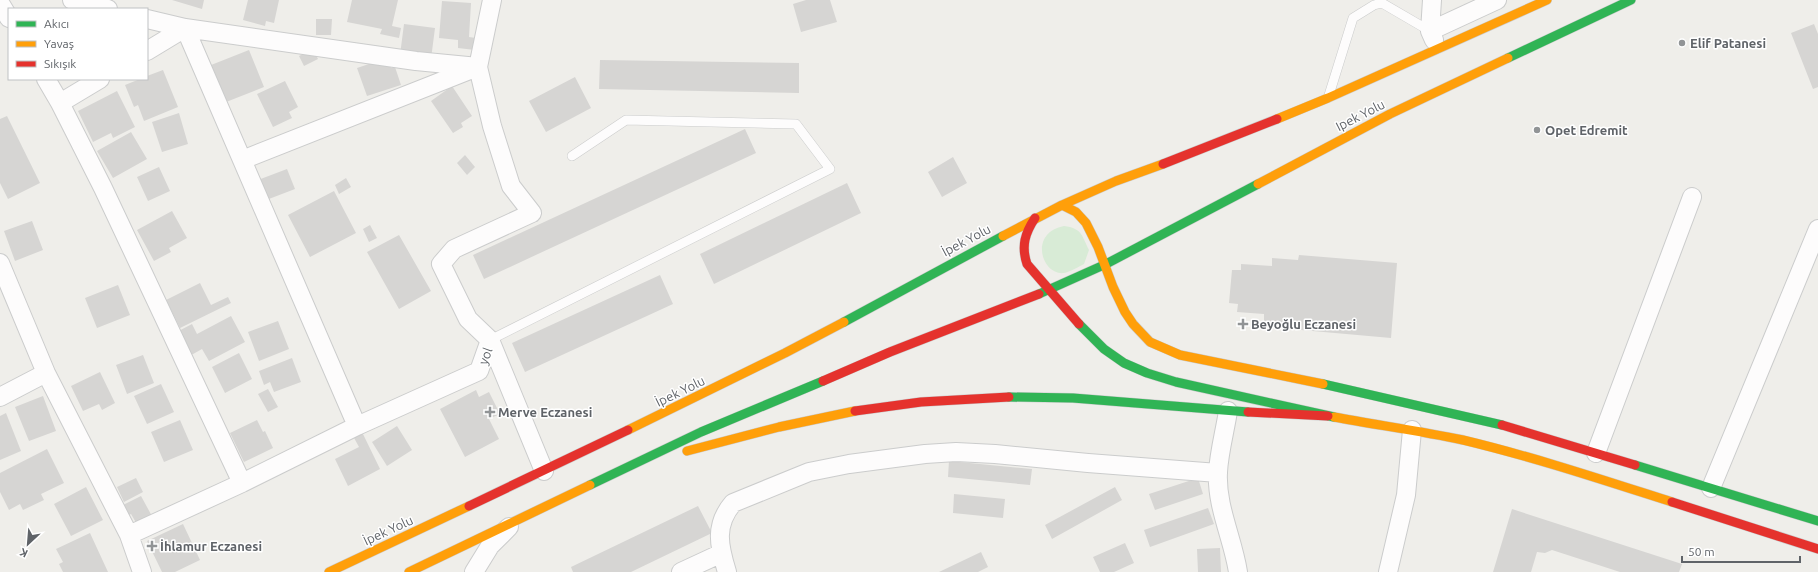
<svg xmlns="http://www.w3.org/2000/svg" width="1818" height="572" viewBox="0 0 1818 572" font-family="Ubuntu,sans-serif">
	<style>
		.green { fill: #d8ebd6 }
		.building { fill: #d6d5d3 }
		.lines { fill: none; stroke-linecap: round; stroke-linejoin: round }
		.lane-casing { stroke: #cbcccc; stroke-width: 10 }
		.street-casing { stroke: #cbcccc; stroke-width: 20 }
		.fast-casing { stroke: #cacacb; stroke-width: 10 }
		.slow-casing { stroke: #cacacb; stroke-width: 10 }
		.jam-casing { stroke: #cacacb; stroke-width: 10 }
		.lane { stroke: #fdfcfc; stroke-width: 9 }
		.street { stroke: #fdfcfc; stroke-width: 18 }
		.fast { stroke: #30b455; stroke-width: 9 }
		.slow { stroke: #ff9f0a; stroke-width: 9 }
		.jam { stroke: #e5322d; stroke-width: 9 }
		.poi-dot { fill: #919496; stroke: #fff; stroke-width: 1.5 }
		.labels { text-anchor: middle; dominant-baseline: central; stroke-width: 3; stroke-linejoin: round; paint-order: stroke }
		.poi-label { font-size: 13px; font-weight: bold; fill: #5f6368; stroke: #fff; text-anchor: start }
		.street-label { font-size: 13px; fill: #5f6368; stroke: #fff }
	</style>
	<rect width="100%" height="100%" fill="#efeeea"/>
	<!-- green -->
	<path class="green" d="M 1064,226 C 1082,228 1082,236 1089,250 L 1084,264 C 1078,267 1070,272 1064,273 C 1042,276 1028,233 1064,226 Z"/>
	<!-- building -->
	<path class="building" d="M 172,0 L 204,0 L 202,9 Z
		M 248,0 L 279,0 L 274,23 L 266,21 L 265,26 L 243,20 Z
		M 352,0 L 398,0 L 392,26 L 401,28 L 399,38 L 380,34 L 382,29 L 347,22 Z
		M 806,0 L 830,0 L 837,22 L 801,32 L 793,4 Z
		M 442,1 L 471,3 L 469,37 L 476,38 L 475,50 L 458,48 L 458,40 L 439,38 Z
		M 316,19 L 332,19 L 331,35 L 316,35 Z
		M 404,24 L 435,28 L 431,59 L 400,55 Z
		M 1814,24 L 1818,34 L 1818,87 L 1813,89 L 1791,33 Z
		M 313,49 L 318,59 L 304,66 L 299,56 Z
		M 249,50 L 264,87 L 221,104 L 206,67 Z
		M 387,58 L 391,68 L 395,67 L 401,85 L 367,96 L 357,68 Z
		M 600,60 L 799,63 L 799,93 L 599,89 Z
		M 163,70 L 178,107 L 144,121 L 138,105 L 134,107 L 125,85 L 140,79 L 147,79 L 147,76 Z
		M 575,77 L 591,108 L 546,132 L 529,101 Z
		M 285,81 L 298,107 L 289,112 L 292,118 L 273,127 L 257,94 Z
		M 452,86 L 472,116 L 461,123 L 463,127 L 453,133 L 431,101 Z
		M 117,91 L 135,127 L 113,138 L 111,133 L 93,142 L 78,111 Z
		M 179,113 L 188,144 L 162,152 L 152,122 Z
		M 7,116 L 40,183 L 8,199 L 0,183 L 0,119 Z
		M 745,129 L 756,153 L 484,279 L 473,255 Z
		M 131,132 L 147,159 L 113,178 L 97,151 Z
		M 465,155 L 475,167 L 467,175 L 457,163 Z
		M 953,157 L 967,183 L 942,197 L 928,172 Z
		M 159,167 L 170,191 L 148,201 L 137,177 Z
		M 287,169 L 295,189 L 261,202 L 253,182 Z
		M 346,178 L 351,187 L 339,194 L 335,185 Z
		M 847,183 L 861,213 L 714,284 L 700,254 Z
		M 334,191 L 356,233 L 310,257 L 288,215 Z
		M 172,211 L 187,238 L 169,248 L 171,252 L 154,261 L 137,230 Z
		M 32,221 L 43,250 L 15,261 L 4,231 Z
		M 370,225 L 377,238 L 369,242 L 363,229 Z
		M 399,235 L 431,291 L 399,309 L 367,252 Z
		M 1299,255 L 1397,263 L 1391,338 L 1290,329 L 1293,324 L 1264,322 L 1264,314 L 1237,312 L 1238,304 L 1229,303 L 1232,270 L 1241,270 L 1241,264 L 1272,266 L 1272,258 L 1298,260 Z
		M 660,275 L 673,304 L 525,372 L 512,343 Z
		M 200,283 L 211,305 L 228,297 L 231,303 L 180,328 L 166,300 Z
		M 118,285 L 130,315 L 97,328 L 85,298 Z
		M 231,316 L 245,342 L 209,361 L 202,349 L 186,358 L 173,334 L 192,324 L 197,334 Z
		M 278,321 L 289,349 L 259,361 L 248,332 Z
		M 239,353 L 252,379 L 225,393 L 212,367 Z
		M 143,355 L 154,383 L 127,394 L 116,365 Z
		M 292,358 L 301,382 L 274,392 L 270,382 L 264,385 L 259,371 Z
		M 100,372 L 115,403 L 102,410 L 99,404 L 83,411 L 71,386 Z
		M 161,384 L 174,412 L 147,424 L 134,396 Z
		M 268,389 L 278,407 L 268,412 L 258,394 Z
		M 476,390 L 479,397 L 489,392 L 500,414 L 489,419 L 499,439 L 465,457 L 440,409 Z
		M 43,396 L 56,431 L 29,441 L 15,407 Z
		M 6,413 L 21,451 L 0,460 L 0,416 Z
		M 180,420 L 193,450 L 164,462 L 151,432 Z
		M 257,420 L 263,432 L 265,431 L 273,448 L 244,462 L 230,433 Z
		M 397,426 L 412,450 L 387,466 L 372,442 Z
		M 362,432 L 380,469 L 348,486 L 335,459 L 359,447 L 353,436 Z
		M 47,449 L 64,483 L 41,494 L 44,500 L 23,510 L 20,504 L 9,510 L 0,492 L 0,473 Z
		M 949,461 L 1032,469 L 1030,485 L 948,477 Z
		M 136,478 L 143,492 L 124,502 L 117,487 Z
		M 1198,478 L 1203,494 L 1155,510 L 1149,494 Z
		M 86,487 L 103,520 L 71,536 L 54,504 Z
		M 1115,487 L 1122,500 L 1052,539 L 1045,525 Z
		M 954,494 L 1005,499 L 1003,518 L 953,513 Z
		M 141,496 L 153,518 L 138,526 L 131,514 L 125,517 L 119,507 Z
		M 698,506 L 712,533 L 631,572 L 573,572 L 571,567 Z
		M 1208,508 L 1214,524 L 1150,547 L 1144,530 Z
		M 1512,509 L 1682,564 L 1679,572 L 1620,572 L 1552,550 L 1545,553 L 1537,552 L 1531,572 L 1493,572 Z
		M 183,524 L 200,560 L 175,572 L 162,572 L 147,541 Z
		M 90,533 L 108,572 L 63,572 L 59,564 L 63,562 L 56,549 Z
		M 1125,543 L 1134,563 L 1114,572 L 1100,572 L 1093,557 Z
		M 1220,548 L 1221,572 L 1198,572 L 1197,549 Z
		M 981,552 L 988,567 L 978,572 L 939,572 Z"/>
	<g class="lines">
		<!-- lane casing -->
		<g class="lane-casing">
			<path id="lane" d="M 1329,95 L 1353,18 L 1374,5 L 1382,3 L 1430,31
				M 490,340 L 830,169 L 796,124 L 626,120 L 572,156"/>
		</g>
		<!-- street casing -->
		<g class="street-casing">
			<path id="street" d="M 72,0 L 108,9
				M 492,0 L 478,67 L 492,126 L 511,186 L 532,213 L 454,249 L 441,264 L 468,319 L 490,340 L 544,471
				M 1432,0 L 1430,31 L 1434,40
				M 0,3 L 9,18
				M 147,19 L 185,28 L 416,61 L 478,67
				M 1430,31 L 1497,0
				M 147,51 L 185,28 L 357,426
				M 46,79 L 60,103 L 103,188 L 242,483
				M 60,103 L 100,79
				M 242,160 L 475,68
				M 0,263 L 46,373 L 129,535 L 142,572
				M 0,397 L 46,373
				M 1228,411 C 1225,431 1219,452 1218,472 C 1216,506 1233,539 1238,572
				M 1596,453 L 1692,197
				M 1711,488 L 1818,229
				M 129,535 L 242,483 L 357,426 L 479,371 L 490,340
				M 474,572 L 490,546 L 509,527
				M 681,572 L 722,553
				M 727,572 C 719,546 714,525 733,503 L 809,472 L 849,464 L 925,454 L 956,452 L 995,454 L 1088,463 L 1218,473
				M 1388,572 L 1406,495 L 1412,430"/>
		</g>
		<!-- fast casing -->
		<g class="fast-casing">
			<path id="fast" d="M 1508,58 L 1631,0
				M 1039,294 L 1106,264 L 1258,184
				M 844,322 L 1003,236
				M 1079,324 L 1104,349 L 1124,363 L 1147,373 L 1176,382 L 1334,417
				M 1323,384 L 1502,425
				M 1009,397 L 1073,398 L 1248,412
				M 1635,465 L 1818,521
				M 590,485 L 701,432 L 823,381"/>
		</g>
		<!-- slow casing -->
		<g class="slow-casing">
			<path id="slow" d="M 1277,119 L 1328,98 L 1547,0
				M 1258,184 L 1390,114 L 1508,58
				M 1062,205 L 1076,212 L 1086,223 L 1098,247 L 1113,287 L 1125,312 L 1133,324 L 1150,342 L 1180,355 L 1323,384
				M 1003,236 L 1062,205 L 1116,181 L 1163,164
				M 1334,417 C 1377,425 1421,431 1463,440 C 1534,457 1603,480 1672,502
				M 628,430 L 785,353 L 844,322
				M 687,451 L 779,427 L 855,411
				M 329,572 L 469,506
				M 409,572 L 590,485"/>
		</g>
		<!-- jam casing -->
		<g class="jam-casing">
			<path id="jam" d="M 1163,164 L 1277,119
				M 1035,218 C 1025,233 1021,246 1027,264 L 1079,324
				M 823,381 L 890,352 L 1039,294
				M 855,411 L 921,402 L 1009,397
				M 1248,412 L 1328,416
				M 1502,425 L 1635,465
				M 1672,502 L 1818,549
				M 469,506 L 628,430"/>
		</g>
		<!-- lane -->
		<use href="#lane" class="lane"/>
		<!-- street -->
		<use href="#street" class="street"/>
		<!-- fast -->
		<use href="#fast" class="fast"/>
		<!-- slow -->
		<use href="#slow" class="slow"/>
		<!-- jam -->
		<use href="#jam" class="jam"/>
	</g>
	<!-- markers -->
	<g class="poi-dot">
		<circle cx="1682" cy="43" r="4"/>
		<circle cx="1537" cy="130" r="4"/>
		<path d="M1241 318h4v4h4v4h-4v4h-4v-4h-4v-4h4z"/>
		<path d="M488 406h4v4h4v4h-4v4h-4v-4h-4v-4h4z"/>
		<path d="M150 540h4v4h4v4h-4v4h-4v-4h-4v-4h4z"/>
	</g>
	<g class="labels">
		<!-- poi labels -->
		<g class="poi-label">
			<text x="1690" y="43">Elif Patanesi</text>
			<text x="1545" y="130">Opet Edremit</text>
			<text x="1251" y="324">Beyoğlu Eczanesi</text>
			<text x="498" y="412">Merve Eczanesi</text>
			<text x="160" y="546">İhlamur Eczanesi</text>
		</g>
		<!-- street labels -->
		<g class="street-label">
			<text transform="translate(1360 115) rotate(-27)">Ipek Yolu</text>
			<text transform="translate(966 240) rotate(-28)">İpek Yolu</text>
			<text transform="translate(485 356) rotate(-70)">yol</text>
			<text transform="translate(680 391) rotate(-26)">İpek Yolu</text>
			<text transform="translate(388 530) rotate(-25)">İpek Yolu</text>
		</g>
	</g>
	<!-- legend -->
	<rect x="8" y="8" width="140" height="72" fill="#ffffff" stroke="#bfc1c3"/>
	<rect x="16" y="21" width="20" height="6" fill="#30b455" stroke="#bfc1c3"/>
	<text x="44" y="28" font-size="12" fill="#5f6368">Akıcı</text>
	<rect x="16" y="41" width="20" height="6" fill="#ff9f0a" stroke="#bfc1c3"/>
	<text x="44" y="48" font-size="12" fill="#5f6368">Yavaş</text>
	<rect x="16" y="61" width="20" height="6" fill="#e5322d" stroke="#bfc1c3"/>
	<text x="44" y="68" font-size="12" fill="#5f6368">Sıkışık</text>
	<!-- north arrow -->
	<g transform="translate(28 544) rotate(206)" stroke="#ffffff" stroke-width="3" paint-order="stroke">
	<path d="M0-3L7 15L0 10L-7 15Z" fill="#5f6368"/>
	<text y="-6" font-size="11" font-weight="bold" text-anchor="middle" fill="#5f6368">K</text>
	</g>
	<!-- scale -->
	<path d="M1682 556v6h118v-6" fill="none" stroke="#5f6368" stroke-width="2"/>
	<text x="1688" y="556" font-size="12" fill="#5f6368" stroke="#ffffff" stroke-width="3" paint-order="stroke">50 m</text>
</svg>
